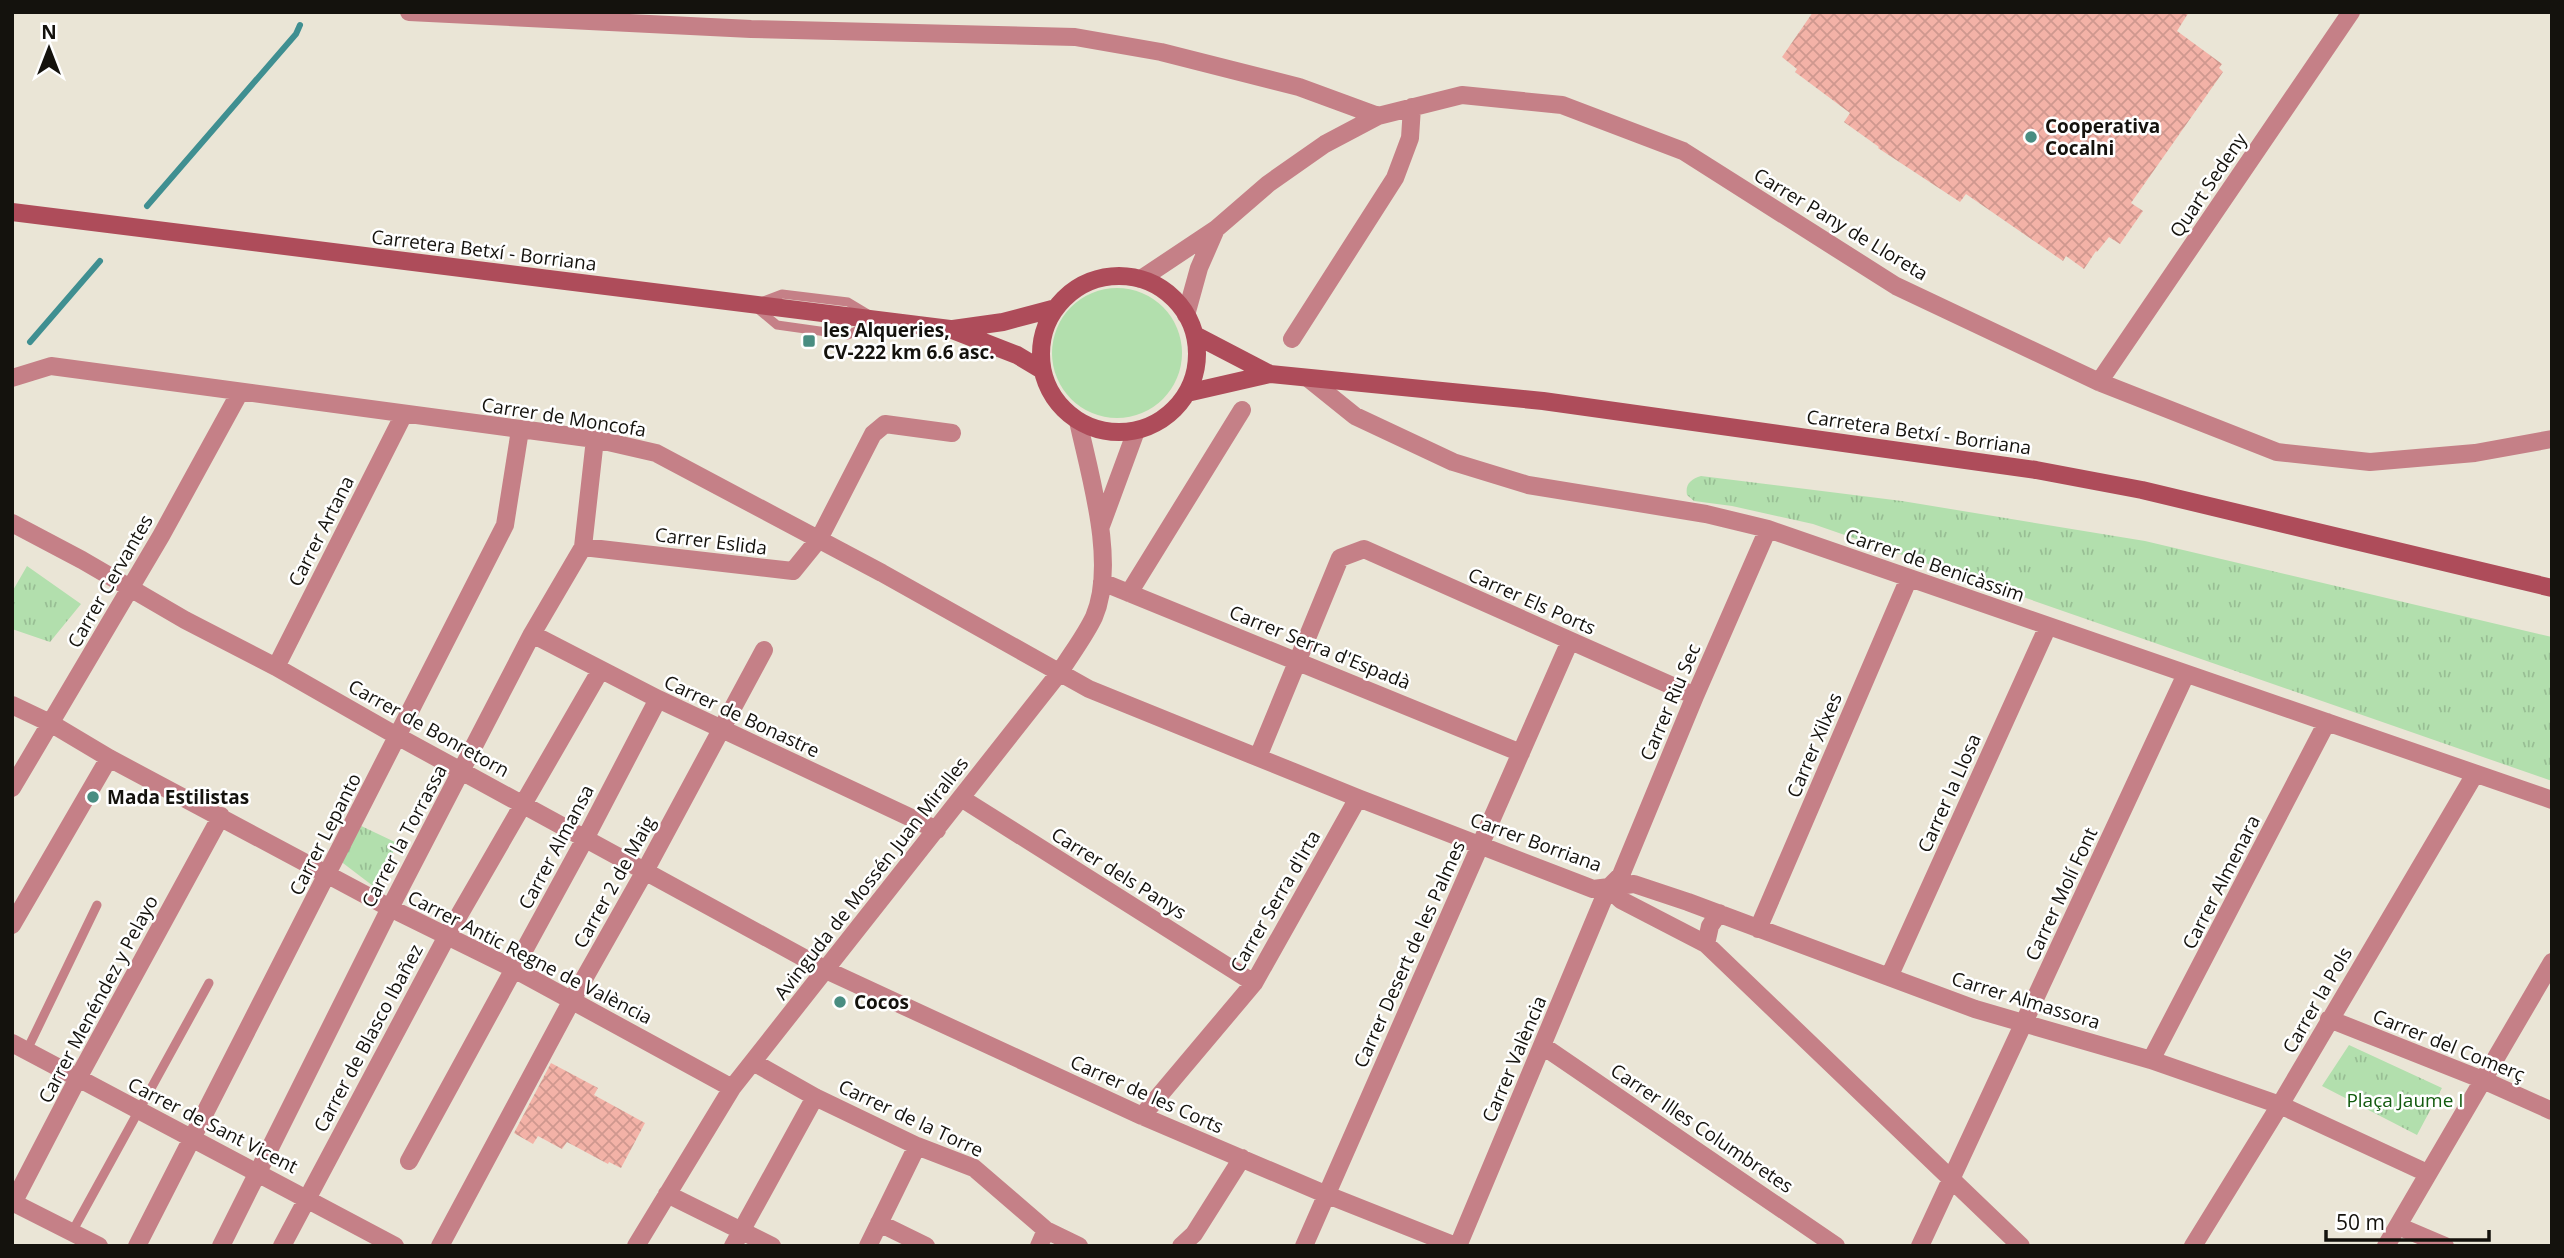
<svg xmlns="http://www.w3.org/2000/svg" width="2564" height="1258" viewBox="0 0 2564 1258" font-family="'Open Sans',sans-serif">
	<style>
		.green { fill: #b2dfad }
		.park { fill: url(#park-tufts) }
		.lines { fill: none; stroke-linecap: round; stroke-linejoin: round }
		.stream { stroke: #3f8f91; stroke-width: 6 }
		.building { fill: url(#building-cross-hatch) }
		.lane { stroke: #c58087; stroke-width: 9 }
		.street { stroke: #c58087; stroke-width: 18 }
		.secondary { stroke: #ae4c5a; stroke-width: 18 }
		.poi-dot { fill: #498d81; stroke: #fff; stroke-width: 2.5 }
		.labels { text-anchor: middle; dominant-baseline: central; stroke-width: 5; stroke-linejoin: round; paint-order: stroke }
		.poi-label { font-size: 19px; font-weight: bold; fill: #14120d; stroke: #fff; text-anchor: start }
		.street-label { font-size: 19px; fill: #14120d; stroke: #fff }
		.park-label { font-size: 19px; fill: #135b0f; stroke: #fff }
	</style>
	<defs>
		<pattern id="park-tufts" width="24" height="20" patternUnits="userSpaceOnUse" patternTransform="scale(1.75)"><rect width="24" height="20" fill="#b2dfad"/><path d="M3 7l-1-3M5 7V3M7 7l1-3M15 17l-1-3M17 17v-4M19 17l1-3" fill="none" stroke="#98be94"/></pattern>
		<pattern id="building-cross-hatch" width="8" height="8" patternUnits="userSpaceOnUse" patternTransform="scale(1.75)"><rect width="8" height="8" fill="#f3b2a7"/><path d="M0 0l8 8M0 8l8-8" fill="none" stroke="#cf988f"/></pattern>
	</defs>
	<rect width="100%" height="100%" fill="#eae5d6"/>
	<!-- green -->
	<path class="green" d="M1052 353a65 65 0 1 1 130 0a65 65 0 1 1-130 0Z"/>
	<!-- park -->
	<path class="park" d="M 1701,476 L 1902,501 L 2145,541 L 2552,637 L 2552,781 L 1813,524 L 1732,506 L 1694,501 L 1687,495 C 1685,484 1691,479 1701,476 Z
		M 27,566 L 81,604 L 50,642 L 12,629 L 12,592 Z
		M 355,823 L 397,843 L 377,889 L 335,857 Z
		M 2349,1045 L 2442,1088 L 2417,1135 L 2322,1086 Z"/>
	<g class="lines">
		<!-- stream -->
		<path class="stream" d="M 147,206 L 296,34 L 300,25
			M 30,342 L 100,261"/>
	</g>
	<!-- building -->
	<path class="building" d="M 1813,12 L 2189,12 L 2177,31 L 2222,64 L 2219,68 L 2223,72 L 2131,203 L 2143,211 L 2120,244 L 2109,237 L 2097,252 L 2096,251 L 2084,269 L 2066,256 L 2063,261 L 1966,194 L 1960,202 L 1878,148 L 1879,147 L 1844,122 L 1850,113 L 1795,72 L 1797,69 L 1782,57 Z
		M 551,1063 L 598,1088 L 594,1095 L 645,1123 L 621,1168 L 609,1162 L 608,1164 L 567,1142 L 562,1149 L 538,1136 L 533,1144 L 514,1133 Z"/>
	<g class="lines">
		<!-- lane -->
		<path class="lane" d="M 782,294 L 848,302 L 878,320 L 848,335 L 777,325 L 753,305 Z
			M 27,1050 L 97,905
			M 72,1232 L 209,983"/>
		<!-- street -->
		<path class="street" d="M 409,12 L 751,29 L 1075,37 L 1161,52 L 1299,87 L 1378,116
			M 1141,279 L 1216,229 L 1268,184 L 1325,144 L 1378,116 L 1462,95 L 1562,105 L 1683,151 L 1896,286 L 2099,382 L 2277,452 L 2370,462 L 2475,453 L 2552,439
			M 1186,315 L 1199,268 L 1216,229
			M 1292,339 L 1395,178 L 1410,138 L 1412,107
			M 12,378 L 51,366 L 595,439 L 656,453 L 882,573 L 1089,689 L 1358,798 L 1593,889 L 1634,884 L 1688,902 L 1975,1009 L 2151,1060 L 2280,1105 L 2427,1173
			M 1309,379 L 1355,416 L 1453,462 L 1528,485 L 1706,514 L 1768,529 L 2552,800
			M 2099,382 L 2351,12
			M 12,523 L 82,560 L 185,620 L 276,667 L 397,736 L 826,970 L 1142,1116 L 1325,1194 L 1456,1246
			M 1101,526 L 1136,431
			M 583,547 L 793,571 L 819,539 L 873,434 L 885,424 L 952,433
			M 1102,582 L 1521,753
			M 1129,593 L 1242,410
			M 532,634 L 658,699 L 937,830
			M 276,667 L 404,414
			M 12,705 L 52,724 L 109,758 L 390,908 L 514,969 L 732,1088
			M 1258,757 L 1340,558 L 1364,549 L 1695,696
			M 12,788 L 161,536 L 240,392
			M 961,798 L 1254,983
			M 1608,888 L 1621,900 L 1706,944 L 2021,1246
			M 12,925 L 109,758
			M 1758,929 L 1909,578
			M 1706,944 L 1710,926 L 1719,913
			M 1889,977 L 2048,626
			M 2329,1019 L 2483,1080 L 2552,1111
			M 12,1043 L 395,1246
			M 1543,1046 L 1836,1246
			M 2151,1060 L 2327,722
			M 753,1062 L 815,1097 L 917,1146 L 974,1168 L 1046,1230 L 1079,1246
			M 1142,1116 L 1254,983 L 1358,798
			M 409,1161 L 586,837 L 658,699
			M 667,1194 L 772,1246
			M 12,1202 L 99,1246
			M 13,1203 L 78,1078 L 221,816
			M 879,1223 L 926,1246
			M 2398,1226 L 2445,1246
			M 137,1246 L 505,525 L 520,430
			M 221,1246 L 390,908 L 532,634 L 583,547 L 595,439
			M 282,1246 L 447,936 L 600,671
			M 440,1246 L 572,1000 L 645,871 L 764,650
			M 636,1246 L 732,1088 L 1060,672 C 1071,654 1085,636 1094,617 C 1117,564 1090,476 1078,421
			M 733,1246 L 815,1097
			M 868,1246 L 917,1146
			M 1039,1246 L 1046,1230
			M 1181,1246 L 1194,1234 L 1242,1158
			M 1304,1246 L 1570,641
			M 1458,1246 L 1608,888 L 1621,875 L 1695,696 L 1768,529
			M 1920,1246 L 2186,674
			M 2193,1246 L 2280,1105 L 2475,774
			M 2386,1246 L 2552,962"/>
		<!-- secondary -->
		<path class="secondary" d="M 12,212 L 950,329 L 1017,355 L 1042,370
			M1041 354a78 78 0 1 1 156 0a78 78 0 1 1-156 0Z
			M 953,329 L 1003,322 L 1056,308
			M 1195,335 L 1270,374
			M 1187,393 L 1270,374 L 1543,401 L 2036,470 L 2142,490 L 2552,588"/>
	</g>
	<!-- markers -->
	<g class="poi-dot">
		<circle cx="2031" cy="137" r="7"/>
		<rect x="802" y="334" width="14" height="14" rx="3.5"/>
		<circle cx="93" cy="797" r="7"/>
		<circle cx="840" cy="1002" r="7"/>
	</g>
	<g class="labels">
		<!-- poi labels -->
		<g class="poi-label">
			<text x="2045" y="126">Cooperativa<tspan x="2045" dy="22">Cocalni</tspan></text>
			<text x="823" y="330">les Alqueries,<tspan x="823" dy="22">CV-222 km 6.6 asc.</tspan></text>
			<text x="107" y="797">Mada Estilistas</text>
			<text x="854" y="1002">Cocos</text>
		</g>
		<!-- street labels -->
		<g class="street-label">
			<text transform="translate(2208 185) rotate(-56)">Quart Sedeny</text>
			<text transform="translate(1841 224) rotate(31)">Carrer Pany de Lloreta</text>
			<text transform="translate(484 250) rotate(7)">Carretera Betxí - Borriana</text>
			<text transform="translate(564 417) rotate(9)">Carrer de Moncofa</text>
			<text transform="translate(1919 432) rotate(8)">Carretera Betxí - Borriana</text>
			<text transform="translate(321 531) rotate(-63)">Carrer Artana</text>
			<text transform="translate(711 541) rotate(7)">Carrer Eslida</text>
			<text transform="translate(1935 565) rotate(19)">Carrer de Benicàssim</text>
			<text transform="translate(110 581) rotate(-60)">Carrer Cervantes</text>
			<text transform="translate(1532 601) rotate(24)">Carrer Els Ports</text>
			<text transform="translate(1320 647) rotate(22)">Carrer Serra d'Espadà</text>
			<text transform="translate(1670 702) rotate(-67)">Carrer Riu Sec</text>
			<text transform="translate(742 716) rotate(25)">Carrer de Bonastre</text>
			<text transform="translate(429 728) rotate(29)">Carrer de Bonretorn</text>
			<text transform="translate(1814 745) rotate(-67)">Carrer Xilxes</text>
			<text transform="translate(1949 793) rotate(-66)">Carrer la Llosa</text>
			<text transform="translate(325 834) rotate(-63)">Carrer Lepanto</text>
			<text transform="translate(404 836) rotate(-62)">Carrer la Torrassa</text>
			<text transform="translate(1536 842) rotate(20)">Carrer Borriana</text>
			<text transform="translate(556 847) rotate(-62)">Carrer Almansa</text>
			<text transform="translate(1119 873) rotate(32)">Carrer dels Panys</text>
			<text transform="translate(871 878) rotate(-52)">Avinguda de Mossén Juan Miralles</text>
			<text transform="translate(614 882) rotate(-61)">Carrer 2 de Maig</text>
			<text transform="translate(2221 882) rotate(-63)">Carrer Almenara</text>
			<text transform="translate(2061 894) rotate(-65)">Carrer Molí Font</text>
			<text transform="translate(1275 901) rotate(-60)">Carrer Serra d'Irta</text>
			<text transform="translate(1409 954) rotate(-66)">Carrer Desert de les Palmes</text>
			<text transform="translate(530 957) rotate(27)">Carrer Antic Regne de València</text>
			<text transform="translate(98 999) rotate(-62)">Carrer Menéndez y Pelayo</text>
			<text transform="translate(2026 1000) rotate(17)">Carrer Almassora</text>
			<text transform="translate(2317 1000) rotate(-60)">Carrer la Pols</text>
			<text transform="translate(368 1038) rotate(-62)">Carrer de Blasco Ibañez</text>
			<text transform="translate(2449 1045) rotate(22)">Carrer del Comerç</text>
			<text transform="translate(1514 1059) rotate(-67)">Carrer València</text>
			<text transform="translate(1147 1094) rotate(24)">Carrer de les Corts</text>
			<text transform="translate(911 1118) rotate(25)">Carrer de la Torre</text>
			<text transform="translate(213 1125) rotate(27)">Carrer de Sant Vicent</text>
			<text transform="translate(1702 1128) rotate(34)">Carrer Illes Columbretes</text>
		</g>
		<!-- park labels -->
		<g class="park-label">
			<text x="2405" y="1100">Plaça Jaume I</text>
		</g>
	</g>
	<!-- border -->
	<rect width="2564" height="1258" fill="none" stroke="#14120d" stroke-width="28"/>
	<!-- north arrow -->
	<g transform="translate(49 49)" stroke="#ffffff" stroke-width="5" paint-order="stroke">
	<path d="M0-5L12 26L0 18L-12 26Z" fill="#14120d"/>
	<text y="-10" font-size="19" font-weight="bold" text-anchor="middle" fill="#14120d">N</text>
	</g>
	<!-- scale -->
	<path d="M2326 1230v10h163v-10" fill="none" stroke="#14120d" stroke-width="3.5"/>
	<text x="2336" y="1230" font-size="21" fill="#14120d" stroke="#ffffff" stroke-width="5" paint-order="stroke">50 m</text>
</svg>
